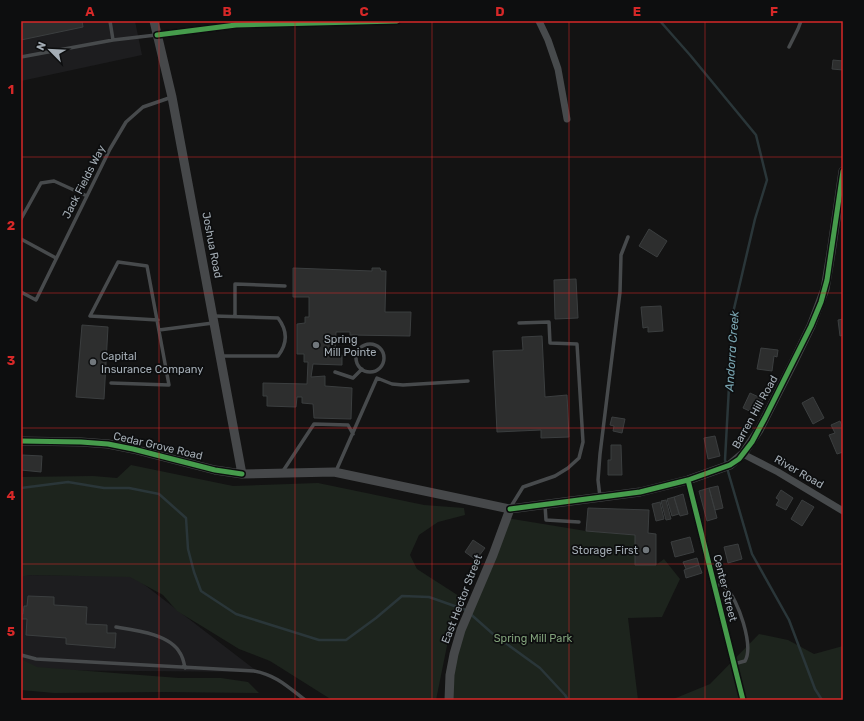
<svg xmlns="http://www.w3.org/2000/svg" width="864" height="721" viewBox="0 0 864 721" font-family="Rubik,sans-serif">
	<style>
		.built { fill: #1d1d1f }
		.green { fill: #1d241d }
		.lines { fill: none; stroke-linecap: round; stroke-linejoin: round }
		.stream { stroke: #2a3639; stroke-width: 2.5 }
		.building { fill: #2d2e2e; stroke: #3b3e3f }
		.lane { stroke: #474a4c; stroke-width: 3.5 }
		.street { stroke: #474a4c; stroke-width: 7 }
		.secondary { stroke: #46484a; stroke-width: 9 }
		.cycleway-casing { stroke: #0d0e0f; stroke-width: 8 }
		.cycleway { stroke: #469c4c; stroke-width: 5 }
		.grid { fill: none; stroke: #d62828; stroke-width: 1; stroke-opacity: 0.55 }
		.poi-dot { fill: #71777c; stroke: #0d0e0f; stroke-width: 1.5 }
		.labels { text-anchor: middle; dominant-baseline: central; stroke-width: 3.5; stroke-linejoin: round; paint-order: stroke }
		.street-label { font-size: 11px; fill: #a4adb5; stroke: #0d0e0f }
		.poi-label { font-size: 11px; fill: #a4adb5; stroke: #0d0e0f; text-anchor: start }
		.park-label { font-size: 11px; fill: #81a17a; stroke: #0d0e0f }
		.water-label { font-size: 12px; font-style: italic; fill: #79a5b1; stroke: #0d0e0f }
		.neatline { fill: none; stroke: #d62828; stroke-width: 1.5 }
		.grid-label { font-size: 13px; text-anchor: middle; font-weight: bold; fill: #d62828 }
	</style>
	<rect width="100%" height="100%" fill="#131313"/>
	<!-- built -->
	<path class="built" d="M 21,21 L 135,21 L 142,55 L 21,81 Z
		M 21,575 L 133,576 L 258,672 L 21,670 Z"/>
	<!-- green -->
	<path class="green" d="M 131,465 L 233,486 L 318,483 L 424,505 L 464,508 L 465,515 L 438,522 L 419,535 L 410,555 L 417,569 L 462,598 L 451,626 L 436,700 L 332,700 L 270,661 L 239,649 L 200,625 L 177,611 L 163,595 L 130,577 L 29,575 L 21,577 L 21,477 L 93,476 L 117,478 Z
		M 506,518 L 586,531 L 635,535 L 635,565 L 656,565 L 664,559 L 680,579 L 662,617 L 628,618 L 638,700 L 449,700 L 450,675 L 474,596 Z
		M 759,634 L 788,640 L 814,654 L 843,646 L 843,700 L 671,700 L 710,684 Z
		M 21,659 L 37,667 L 179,678 L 221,678 L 248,682 L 259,693 L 164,692 L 54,693 L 21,690 Z"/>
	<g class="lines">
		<!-- stream -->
		<path class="stream" d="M 660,21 L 690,55 L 756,135 L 767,180 L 755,219 L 733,313 L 725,460 L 726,464
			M 727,468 L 752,554 L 789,620 L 815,689 L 822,700
			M 21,488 L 68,482 L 104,488 L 129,488 L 159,494 L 186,518 L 188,549 L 194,572 L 201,591 L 236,614 L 319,640 L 346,640 L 376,618 L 402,596 L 429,597 L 466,610 L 493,634 L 540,668 L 565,695 L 568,700"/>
	</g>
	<!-- building -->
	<path class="building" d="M 21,21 L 82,21 L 83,27 L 21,40 Z
		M 833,60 L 843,61 L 843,70 L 832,69 Z
		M 649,229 L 667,241 L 657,257 L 639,246 Z
		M 293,268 L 372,271 L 372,268 L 380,268 L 381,271 L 386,271 L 385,312 L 411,312 L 410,336 L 350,335 L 350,332 L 336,332 L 335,355 L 342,355 L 342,365 L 313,364 L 311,377 L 325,376 L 325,386 L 352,388 L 351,419 L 314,418 L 313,404 L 302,403 L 302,397 L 297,397 L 296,407 L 267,406 L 267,396 L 263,396 L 263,383 L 307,384 L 308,362 L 304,362 L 304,354 L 297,354 L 297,324 L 305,323 L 305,317 L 309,317 L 309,297 L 293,297 Z
		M 576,279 L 578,318 L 555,319 L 554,280 Z
		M 661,306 L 663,331 L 648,332 L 648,327 L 643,328 L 641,307 Z
		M 843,319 L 843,335 L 840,336 L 838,320 Z
		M 82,325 L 108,327 L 104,399 L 76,397 Z
		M 542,336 L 545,397 L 567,395 L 569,437 L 541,438 L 541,430 L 497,432 L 493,351 L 523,350 L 522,337 Z
		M 761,348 L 778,350 L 777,357 L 774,356 L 772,371 L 757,369 Z
		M 750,393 L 763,399 L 756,414 L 743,408 Z
		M 813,397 L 824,418 L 813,424 L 802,403 Z
		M 612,417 L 625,419 L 622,433 L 613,431 L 614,426 L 610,425 Z
		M 840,421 L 843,429 L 843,452 L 837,454 L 829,435 L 835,433 L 831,425 Z
		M 715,436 L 720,456 L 708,459 L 704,438 Z
		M 611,445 L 621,445 L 622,475 L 608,475 L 608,460 L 611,460 Z
		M 22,455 L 42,456 L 41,472 L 21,470 Z
		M 718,486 L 723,508 L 715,510 L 709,488 Z
		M 709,488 L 717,518 L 707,521 L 699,491 Z
		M 781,490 L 793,498 L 786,510 L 776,505 L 779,500 L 776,498 Z
		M 683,494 L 688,514 L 680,516 L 674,497 Z
		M 674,497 L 679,514 L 672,516 L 667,499 Z
		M 666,500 L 671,519 L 666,520 L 661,501 Z
		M 802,500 L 814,507 L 802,526 L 791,519 Z
		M 660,502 L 664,519 L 656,521 L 652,504 Z
		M 588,508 L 649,510 L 648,533 L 656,534 L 656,565 L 635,565 L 635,535 L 586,531 Z
		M 690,537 L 694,552 L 675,557 L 671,542 Z
		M 473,540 L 485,548 L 476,560 L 465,552 Z
		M 738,544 L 742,559 L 728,563 L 724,547 Z
		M 697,558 L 699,565 L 686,569 L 683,562 Z
		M 699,565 L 702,573 L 686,578 L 684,570 Z
		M 28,596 L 54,597 L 54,605 L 87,607 L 86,624 L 107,625 L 107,633 L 116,633 L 115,648 L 66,644 L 66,638 L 26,635 L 27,619 L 21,619 L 21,614 L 23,614 L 24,606 L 27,606 Z"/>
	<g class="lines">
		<!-- lane -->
		<path class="lane" d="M 110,21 L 113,40
			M 789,47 L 798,29 L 801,21
			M 21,57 L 113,40 L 156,35
			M 21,219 L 41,183 L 54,181 L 87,196
			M 21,239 L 56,258
			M 21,292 L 36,300 L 110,149 L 126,122 L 143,107 L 172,97
			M 214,316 L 278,318 C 288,331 288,343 278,356 L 221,356
			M 235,316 L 235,284 L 285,286
			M 159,330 L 213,323
			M356 358a14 14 0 1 1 28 0a14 14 0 1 1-28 0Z
			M 335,372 L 353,378 L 362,369
			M 111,383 L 169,385 L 147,266 L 118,262 L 90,316 L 158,320
			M 283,471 L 314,424 L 348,425 L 353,434
			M 336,471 L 377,378 L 392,384 L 403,385 L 468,381
			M 600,497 L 598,480 L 600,454 L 620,292 L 621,255 L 628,237
			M 545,505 L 546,520 L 579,522
			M 510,508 L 523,487 L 555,476 L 568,468 L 579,458 L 583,442 L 577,344 L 550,343 L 549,322 L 519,323
			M 714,585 C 718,585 722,584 726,588 C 738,599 754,646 745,661 L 734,664
			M 116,627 C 135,630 170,634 180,653 C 183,657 184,663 185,668
			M 21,655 L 36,659 L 254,671 C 276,675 288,687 305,700"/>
		<!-- street -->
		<path class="street" d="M 539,21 L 548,40 L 558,69 L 567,119
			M 157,35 L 236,25 L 397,21
			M 743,454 L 778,472 L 843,511
			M 688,480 L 743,700"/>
		<!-- secondary -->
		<path class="secondary" d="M 154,21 L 172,97 L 242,474
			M 21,441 L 81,442 L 108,444 L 133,449 L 215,470 L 242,474 L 334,472 L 510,509 L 640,492 L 688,480 L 730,465 L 743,454 L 759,430 L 793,363 L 811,326 L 825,289 L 831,253 L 843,171
			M 449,700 L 450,675 L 454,654 L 461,630 L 493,555 L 510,509"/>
		<!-- cycleway casing -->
		<g class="cycleway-casing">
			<path id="cycleway" d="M 157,35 L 236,25 L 397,21
				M 21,441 L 81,442 L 108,444 L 133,449 L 215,470 L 242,474
				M 688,480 L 743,700
				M 510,509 L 640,492 L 688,480 L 730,465 L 739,459 L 752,442 L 765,418 L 811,326 L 821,302 L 827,280 L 843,171"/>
		</g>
		<!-- cycleway -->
		<use href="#cycleway" class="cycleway"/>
	</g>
	<!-- grid -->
	<path class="grid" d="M 159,21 L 159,700M 295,21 L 295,700M 432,21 L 432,700M 569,21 L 569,700M 705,21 L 705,700M 21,157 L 843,157M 21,293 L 843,293M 21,428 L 843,428M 21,564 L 843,564"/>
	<!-- markers -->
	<g class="poi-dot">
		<circle cx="316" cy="345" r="4"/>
		<circle cx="93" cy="362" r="4"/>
		<circle cx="646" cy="550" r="4"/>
	</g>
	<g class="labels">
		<!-- street labels -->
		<g class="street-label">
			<text transform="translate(84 182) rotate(-63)">Jack Fields Way</text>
			<text transform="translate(212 245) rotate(79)">Joshua Road</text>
			<text transform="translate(755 412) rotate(-61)">Barren Hill Road</text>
			<text transform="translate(158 446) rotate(13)">Cedar Grove Road</text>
			<text transform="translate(799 472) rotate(30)">River Road</text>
			<text transform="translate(725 588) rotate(76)">Center Street</text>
			<text transform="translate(462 599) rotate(-69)">East Hector Street</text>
		</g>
		<!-- poi labels -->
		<g class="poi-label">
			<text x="324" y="339">Spring<tspan x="324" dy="13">Mill Pointe</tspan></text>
			<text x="101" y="356">Capital<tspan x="101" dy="13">Insurance Company</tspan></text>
			<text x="638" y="550" text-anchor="end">Storage First</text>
		</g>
		<!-- park labels -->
		<g class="park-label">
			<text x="533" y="638">Spring Mill Park</text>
		</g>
		<!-- water labels -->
		<g class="water-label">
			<text transform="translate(732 351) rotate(-86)">Andorra Creek</text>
		</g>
	</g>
	<!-- border -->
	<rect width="864" height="721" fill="none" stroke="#0d0e0f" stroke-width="44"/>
	<!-- north arrow -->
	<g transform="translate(50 50) rotate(294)" stroke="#0d0e0f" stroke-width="3" paint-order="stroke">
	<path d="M0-3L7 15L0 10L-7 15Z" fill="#a4adb5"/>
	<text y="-6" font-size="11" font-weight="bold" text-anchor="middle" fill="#a4adb5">N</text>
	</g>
	<rect x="22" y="22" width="820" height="677" class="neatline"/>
	<g class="grid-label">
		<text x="90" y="16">A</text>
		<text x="227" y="16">B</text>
		<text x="364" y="16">C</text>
		<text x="500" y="16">D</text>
		<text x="637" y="16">E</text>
		<text x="774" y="16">F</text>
		<text x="11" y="94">1</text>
		<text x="11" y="230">2</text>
		<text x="11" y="365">3</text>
		<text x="11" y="500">4</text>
		<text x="11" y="636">5</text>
	</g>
</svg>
